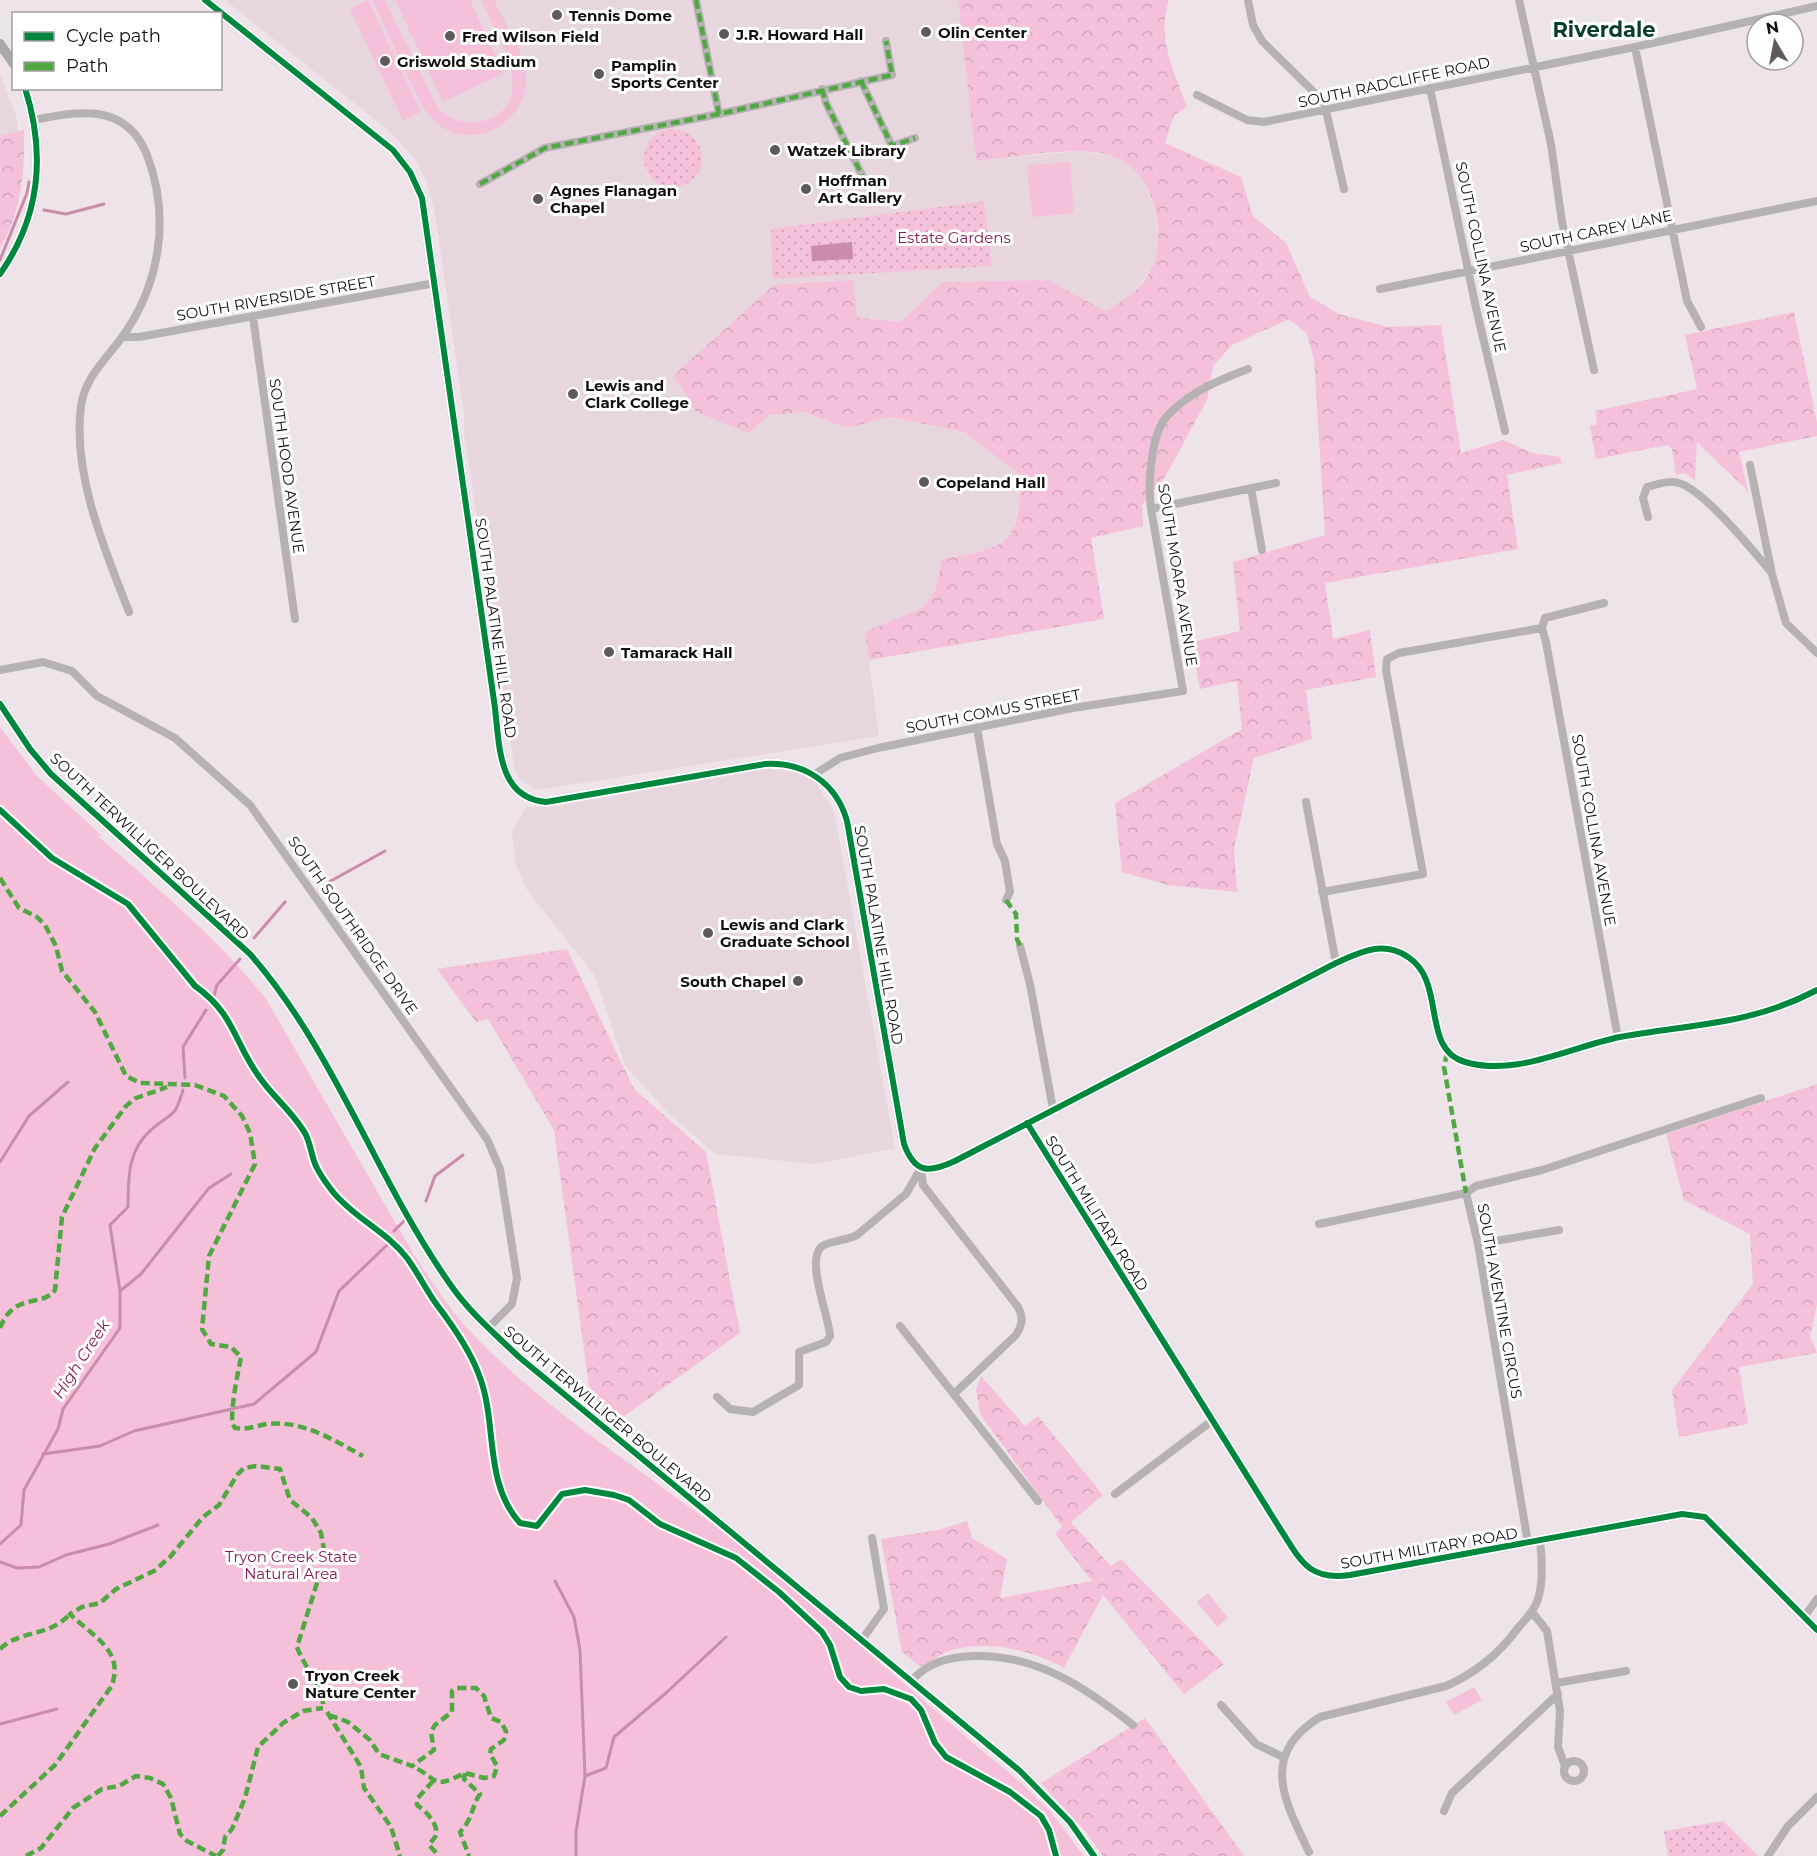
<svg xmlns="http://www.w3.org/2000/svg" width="1817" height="1856" viewBox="0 0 1817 1856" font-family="Montserrat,sans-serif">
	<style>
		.built { fill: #e8d6de }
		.grass { fill: url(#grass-dots) }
		.forest { fill: url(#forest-crowns) }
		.park { fill: #f5c1da }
		.water { fill: #cb8bab }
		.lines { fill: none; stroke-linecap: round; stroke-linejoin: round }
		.stream { stroke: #cb8bab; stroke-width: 3 }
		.street { stroke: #b6b2b3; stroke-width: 8 }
		.secondary { stroke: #aca8aa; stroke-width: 10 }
		.quiet { stroke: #51a842; stroke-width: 4.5; stroke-dasharray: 9 4.5; stroke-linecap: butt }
		.cycleway-casing { stroke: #fff; stroke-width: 10 }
		.cycleway { stroke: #00873e; stroke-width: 6 }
		.poi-dot { fill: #60595c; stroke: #fff; stroke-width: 2 }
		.labels { text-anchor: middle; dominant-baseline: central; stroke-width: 6; stroke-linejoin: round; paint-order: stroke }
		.poi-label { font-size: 15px; font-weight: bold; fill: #140f11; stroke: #fff; text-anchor: start }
		.street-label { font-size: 15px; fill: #140f11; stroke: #fff }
		.park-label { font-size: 15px; fill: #851a59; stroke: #fff }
		.water-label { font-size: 16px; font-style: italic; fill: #881d5b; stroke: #fff }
		.district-label { font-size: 21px; font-weight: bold; fill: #093e2f; stroke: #fff }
	</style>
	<defs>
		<pattern id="grass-dots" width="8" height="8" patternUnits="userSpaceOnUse" patternTransform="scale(1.5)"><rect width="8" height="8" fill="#f5c1da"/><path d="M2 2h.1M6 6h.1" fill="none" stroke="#d1a5ba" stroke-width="1.8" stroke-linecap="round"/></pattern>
		<pattern id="forest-crowns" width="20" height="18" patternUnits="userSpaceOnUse" patternTransform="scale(1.5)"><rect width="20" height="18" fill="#f5c1da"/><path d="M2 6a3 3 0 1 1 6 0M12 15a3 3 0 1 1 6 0" fill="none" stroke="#d1a5ba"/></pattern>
	</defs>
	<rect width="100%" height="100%" fill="#ede3e8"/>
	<!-- built -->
	<path class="built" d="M 225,0 L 958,0 L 976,161 L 1079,151 L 1111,155 L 1132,164 L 1146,184 L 1156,214 L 1159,244 L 1151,270 L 1131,296 L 1105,311 L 1048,280 L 943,282 L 900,322 L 857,317 L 749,433 L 769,415 L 804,412 L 847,428 L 890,417 L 964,432 L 1020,475 L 1021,505 L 1012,535 L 987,551 L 942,559 L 935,591 L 922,608 L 865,632 L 879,736 L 544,789 L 535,789 L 519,778 L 515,770 L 464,433 L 464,415 L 435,213 L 426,180 L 415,159 L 388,130 Z
		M 0,74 L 16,116 L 22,157 L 0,225 Z
		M 769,769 L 800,773 L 815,782 L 834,811 L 895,1148 L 816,1164 L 715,1154 L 667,1112 L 624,1064 L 595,976 L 527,890 L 516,864 L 512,832 L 526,807 L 550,807 Z"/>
	<!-- grass -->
	<path class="grass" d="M644 158a29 29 0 1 1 58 0a29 29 0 1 1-58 0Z
		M 984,201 L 992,266 L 773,279 L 771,229 Z
		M 1723,1821 L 1758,1856 L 1668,1856 L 1664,1831 Z"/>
	<!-- forest -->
	<path class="forest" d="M 958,0 L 1169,0 C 1156,37 1174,72 1187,107 L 1174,115 L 1165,143 L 1241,177 L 1253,216 L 1286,243 L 1310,297 L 1339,314 L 1388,327 L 1441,325 L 1461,453 L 1503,440 L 1532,453 L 1560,457 L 1562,463 L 1507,475 L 1518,549 L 1325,583 L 1333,639 L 1370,630 L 1376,677 L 1306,690 L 1312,739 L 1254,758 L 1234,849 L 1237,892 L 1168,885 L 1122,872 L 1115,803 L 1242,729 L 1237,681 L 1200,689 L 1192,642 L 1240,631 L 1233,562 L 1325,535 L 1314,359 L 1307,334 L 1289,319 L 1232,345 L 1213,366 L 1207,400 L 1165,477 L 1142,505 L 1143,526 L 1091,538 L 1104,619 L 869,660 L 865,632 L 922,608 L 935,591 L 942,559 C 1006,548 1022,545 1020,475 L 964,432 L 890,417 L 847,428 L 804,412 L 769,415 L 749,433 L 696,412 L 674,375 L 774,285 L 853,280 L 857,317 L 900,322 L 943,282 L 1048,280 L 1105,311 C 1124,300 1142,290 1151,269 C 1169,231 1153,170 1113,156 C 1079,144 1013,158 976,161 Z
		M 24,130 C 25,171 22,211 0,248 L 0,136 Z
		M 1794,312 L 1817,423 L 1817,436 L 1739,452 L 1748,491 L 1697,442 L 1695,481 L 1685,473 L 1676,475 L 1672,449 L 1668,445 L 1596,459 L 1590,426 L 1597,424 L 1595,411 L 1697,389 L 1685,335 Z
		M 567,949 L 634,1089 L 706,1152 L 740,1333 L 620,1419 L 590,1394 L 554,1130 L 488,1019 L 476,1022 L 437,969 Z
		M 1817,1084 L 1817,1304 L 1810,1337 L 1817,1353 L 1739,1367 L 1748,1424 L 1679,1437 L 1672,1390 L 1753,1284 L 1750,1234 L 1684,1200 L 1666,1134 Z
		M 981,1376 L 1025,1426 L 1038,1416 L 1103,1495 L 1071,1522 L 1111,1566 L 1121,1559 L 1224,1664 L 1184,1694 L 1103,1595 L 1064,1668 C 1030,1650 988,1639 949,1651 C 939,1654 930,1664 920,1666 L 902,1652 L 881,1539 L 938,1530 L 967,1521 L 972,1538 L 1007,1559 L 1000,1598 L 1092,1581 L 1055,1534 L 1062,1527 L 980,1414 L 976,1389 Z
		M 1145,1718 L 1244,1856 L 1103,1856 L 1086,1832 L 1041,1783 Z"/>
	<!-- park -->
	<path class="park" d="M 368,0 L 421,112 L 403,121 L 350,9 Z
		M 372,0 L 385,0 L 439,110 C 453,121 468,126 486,120 C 541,102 496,32 481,0 L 494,0 C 506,26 531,60 525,90 C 518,126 474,148 442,127 C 433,121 427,113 421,104 Z
		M 395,0 L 470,0 L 504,73 L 443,102 Z
		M 1070,162 L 1074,213 L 1032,217 L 1027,165 Z
		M 0,727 L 37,776 L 101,835 L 98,836 C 156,888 217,937 266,999 L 414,1255 C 430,1279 445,1303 464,1325 C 540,1408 641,1468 729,1537 C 828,1615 922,1701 1020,1782 L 1050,1811 L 1084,1856 L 0,1856 Z
		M 1208,1593 L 1228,1618 L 1217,1627 L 1197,1602 Z
		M 1474,1687 L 1482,1700 L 1454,1715 L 1446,1702 Z"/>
	<!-- water -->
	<path class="water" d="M 852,242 L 853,259 L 812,261 L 811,246 Z"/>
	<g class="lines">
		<!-- stream -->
		<path class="stream" d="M 44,210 L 66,214 L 104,204
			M 0,260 L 27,193 L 29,182
			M 329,882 L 385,851
			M 254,938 L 285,902
			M 214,996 L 217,985 L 240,959
			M 185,1078 L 183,1047 L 206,1010
			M 0,1162 L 29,1116 L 68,1082
			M 426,1201 L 435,1176 L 463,1155
			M 394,1231 L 405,1220
			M 120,1291 L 141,1274 L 209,1188 L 231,1174
			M 43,1454 L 100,1446 L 134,1431 L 254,1404 L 316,1352 L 339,1291 L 387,1245
			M 0,1544 L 21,1525 L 24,1490 L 58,1429 L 63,1409 L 120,1328 L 120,1291 L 110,1225 L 128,1207 C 128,1177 128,1149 152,1129 C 174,1110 174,1120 183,1090
			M 0,1562 L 17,1568 L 39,1567 L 66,1555 L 109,1544 L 158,1525
			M 555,1581 L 574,1617 L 580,1650 L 585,1776 L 576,1832 L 576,1856
			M 0,1724 L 57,1709
			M 585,1776 L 606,1768 L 614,1737 L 666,1693 L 726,1637"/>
		<!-- street -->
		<path class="street" d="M 696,0 L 719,114
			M 1248,0 L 1253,25 L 1262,41 L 1324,102 L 1344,189
			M 1519,0 L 1551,144 L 1562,222 L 1594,370
			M 1635,47 L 1687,301 L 1701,327
			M 861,81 L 892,146 L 915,138
			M 1430,88 L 1476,308 L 1505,431
			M 822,89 L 826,103 L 863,177
			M 1197,95 L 1247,120 L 1264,122 L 1635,47 L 1817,6
			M 34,120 C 78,111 126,102 147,155 C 171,218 160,286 120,340 C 104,361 85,378 81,406 C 72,474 105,550 129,612
			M 480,184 L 545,148 L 719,114 L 892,75 L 886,41
			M 1380,289 L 1817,201
			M 253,317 L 295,619
			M 122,337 L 139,337 L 435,283
			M 1750,465 L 1772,574 L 1786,623 L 1817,653
			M 1251,488 L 1262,550
			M 1151,509 L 1276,483
			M 1648,517 L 1643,498 L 1647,487 C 1655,485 1666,481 1674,482 C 1699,483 1754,552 1771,572
			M 1542,628 L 1546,642 L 1618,1038
			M 1542,628 L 1545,618 L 1604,603
			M 0,670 L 43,662 L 72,671 L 97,696 L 175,738 L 250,805 L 487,1139 L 500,1169 L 517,1278 L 512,1304 L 488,1328
			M 977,728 L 997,844 L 1005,861 L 1010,892 L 1006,900
			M 815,774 L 840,758 L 878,748 L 1073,708 L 1183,691 L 1151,509 C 1148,484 1150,434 1168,415 C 1190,392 1219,380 1248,369
			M 1306,802 L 1336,963
			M 1322,892 L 1423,874 L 1386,670 L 1387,659 L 1399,653 L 1542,628
			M 1020,946 L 1030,984 L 1053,1109
			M 921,1170 L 923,1185 L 1018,1307 C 1024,1319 1022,1325 1016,1335 L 955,1393
			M 1466,1193 L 1478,1244 L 1528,1543
			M 1319,1224 L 1466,1193 L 1476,1186 L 1542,1170 L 1761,1098
			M 1478,1244 L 1559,1230
			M 900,1326 L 1038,1501
			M 717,1397 L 730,1409 L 753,1412 L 799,1385 L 799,1352 L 826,1342 L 830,1336 C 829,1316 806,1262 821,1247 C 829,1240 847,1241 857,1235 L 906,1194 L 921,1168
			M 1115,1494 L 1213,1420
			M 1532,1612 L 1547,1631 L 1560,1711 L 1558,1747 L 1565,1766
			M 1804,1617 L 1817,1599
			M 861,1641 L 884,1609 L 872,1538
			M 911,1681 C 929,1662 948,1657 973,1656 C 1036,1654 1085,1687 1133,1725
			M 1556,1683 L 1626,1671
			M 1221,1705 L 1256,1744 L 1283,1757
			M1564 1771a10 10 0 1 1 20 0a10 10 0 1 1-20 0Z
			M 1444,1811 L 1452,1793 L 1558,1694
			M 1309,1852 C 1284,1800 1259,1755 1320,1717 L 1446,1686 C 1476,1673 1498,1655 1518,1628 C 1525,1620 1533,1612 1537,1602 C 1544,1584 1542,1559 1540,1541
			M 1768,1856 L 1788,1826 L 1817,1797"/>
		<!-- secondary -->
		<path class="secondary" d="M 205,0 L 393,150 L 410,172 L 422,198 L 494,701 C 500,739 495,798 546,802 L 765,764 C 804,762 836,782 847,821 L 904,1144 C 915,1174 929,1173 955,1161 L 1336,963 C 1360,952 1383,940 1408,957 C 1447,982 1420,1049 1465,1062 C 1516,1077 1570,1047 1620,1037 C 1691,1024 1751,1025 1817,990
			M 0,44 L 14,64
			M 0,274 C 40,217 46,154 25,88
			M 0,704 L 30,749 L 51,774 L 250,954 C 335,1051 376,1179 450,1284 C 469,1312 495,1334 519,1357 L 1020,1771 L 1070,1822 L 1094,1856
			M 1027,1123 L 1279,1527 C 1300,1559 1307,1581 1350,1575 L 1682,1514 L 1705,1517 L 1817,1630"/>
		<!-- quiet -->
		<path class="quiet" d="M 696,0 L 719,114
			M 861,81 L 892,146 L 915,138
			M 822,89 L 826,103 L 863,177
			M 480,184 L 545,148 L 719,114 L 892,75 L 886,41
			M 0,878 L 19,908 L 37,917 L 45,925 L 56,946 L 62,971 L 95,1012 L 126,1076 L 140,1083 L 195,1085 L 224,1096 L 242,1116 L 250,1133 L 255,1164 L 209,1256 L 202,1329 L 211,1344 L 231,1347 L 241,1357 C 237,1378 232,1400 232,1423 L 235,1428 C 247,1430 255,1426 267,1424 C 303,1420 333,1440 363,1456
			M 1006,900 L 1016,914 L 1017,939 L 1020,946
			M 1447,1053 L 1444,1067 L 1466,1193
			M 0,1328 C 14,1291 43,1308 55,1290 L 62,1217 L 95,1148 L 126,1106 L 136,1098 L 167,1087
			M 0,1649 C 21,1629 48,1638 70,1614
			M 327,1712 L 361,1767 L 364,1788 L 391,1827 L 400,1856
			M 329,1715 L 348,1722 L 370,1740 L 379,1754 L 412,1766 L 434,1750 L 431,1732 L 435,1725 L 452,1712 L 452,1691 L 457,1688 L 476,1688 L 484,1696 L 491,1718 L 501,1722 L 506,1731 L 504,1740 L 491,1749 L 490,1754 L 497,1766 L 494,1776 L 484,1778 L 465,1773 C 430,1790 441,1780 412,1766
			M 465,1773 L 464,1779 L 480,1794 C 472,1805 473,1819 460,1832 L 469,1856
			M 433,1781 L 417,1799 L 417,1805 C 425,1810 441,1826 435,1837 C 433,1840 431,1842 429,1845 L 439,1856
			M 0,1816 L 55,1765 L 111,1687 C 126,1651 92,1636 70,1614 L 82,1607 L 100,1603 L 116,1589 L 154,1571 L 170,1557 L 203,1517 L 219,1505 L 237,1475 L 244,1468 L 256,1466 L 280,1469 L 290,1500 L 312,1518 L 321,1533 L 324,1550 L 321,1570 L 297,1647 C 304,1667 325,1690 323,1708
			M 26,1856 L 41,1848 L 73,1808 L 102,1789 L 119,1786 L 136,1776 L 150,1778 L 163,1784 L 171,1798 L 180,1834 L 187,1841 L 216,1856
			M 218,1856 L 223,1850 L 225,1837 L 232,1829 L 245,1798 L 258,1747 L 283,1723 L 303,1711 L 323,1708"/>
		<!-- cycleway casing -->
		<g class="cycleway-casing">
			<path id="cycleway" d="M 205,0 L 393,150 L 410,172 L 422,198 L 494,701 C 500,739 495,798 546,802 L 765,764 C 804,762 836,782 847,821 L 904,1144 C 915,1174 929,1173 955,1161 L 1336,963 C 1360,952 1383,940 1408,957 C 1447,982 1420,1049 1465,1062 C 1516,1077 1570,1047 1620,1037 C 1691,1024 1751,1025 1817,990
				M 0,274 C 40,217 46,154 25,88
				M 0,704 L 30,749 L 51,774 L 250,954 C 335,1051 376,1179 450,1284 C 469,1312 495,1334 519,1357 L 1020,1771 L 1070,1822 L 1094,1856
				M 0,810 L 52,858 L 128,904 L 195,986 C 235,1014 234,1043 260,1078 C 274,1098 294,1113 306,1135 C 310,1144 311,1152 314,1161 C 317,1171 326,1183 333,1192 C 354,1218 386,1231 407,1258 C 418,1273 426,1290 437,1305 C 453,1326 470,1350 479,1375 C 498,1423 483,1482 520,1523 L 537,1526 L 562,1494 L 585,1490 L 614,1495 L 629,1500 L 660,1524 L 736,1558 L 779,1592 L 822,1632 L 830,1645 L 840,1677 L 849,1687 L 861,1691 L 884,1689 L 911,1699 L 921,1710 L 935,1743 L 946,1757 L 1010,1792 L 1041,1816 L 1049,1830 L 1056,1856
				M 1027,1123 L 1279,1527 C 1300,1559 1307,1581 1350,1575 L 1682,1514 L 1705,1517 L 1817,1630"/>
		</g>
		<!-- cycleway -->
		<use href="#cycleway" class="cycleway"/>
	</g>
	<!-- markers -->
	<g class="poi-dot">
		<circle cx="557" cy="15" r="6"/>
		<circle cx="926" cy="32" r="6"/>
		<circle cx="724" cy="34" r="6"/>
		<circle cx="450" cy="36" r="6"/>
		<circle cx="385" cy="61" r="6"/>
		<circle cx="599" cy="74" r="6"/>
		<circle cx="775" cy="150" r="6"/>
		<circle cx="806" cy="189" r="6"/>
		<circle cx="538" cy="199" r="6"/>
		<circle cx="573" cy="394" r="6"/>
		<circle cx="924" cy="482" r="6"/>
		<circle cx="609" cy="652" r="6"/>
		<circle cx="708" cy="933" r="6"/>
		<circle cx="798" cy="981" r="6"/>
		<circle cx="293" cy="1684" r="6"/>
	</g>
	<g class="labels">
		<!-- poi labels -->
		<g class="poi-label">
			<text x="569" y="15">Tennis Dome</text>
			<text x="938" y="32">Olin Center</text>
			<text x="736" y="34">J.R. Howard Hall</text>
			<text x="462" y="36">Fred Wilson Field</text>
			<text x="397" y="61">Griswold Stadium</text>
			<text x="611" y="65">Pamplin<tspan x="611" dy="17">Sports Center</tspan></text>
			<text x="787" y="150">Watzek Library</text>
			<text x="818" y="180">Hoffman<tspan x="818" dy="17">Art Gallery</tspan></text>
			<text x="550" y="190">Agnes Flanagan<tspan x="550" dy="17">Chapel</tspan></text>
			<text x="585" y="385">Lewis and<tspan x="585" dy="17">Clark College</tspan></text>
			<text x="936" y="482">Copeland Hall</text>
			<text x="621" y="652">Tamarack Hall</text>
			<text x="720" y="924">Lewis and Clark<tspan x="720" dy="17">Graduate School</tspan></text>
			<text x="786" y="981" text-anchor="end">South Chapel</text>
			<text x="305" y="1675">Tryon Creek<tspan x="305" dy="17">Nature Center</tspan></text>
		</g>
		<!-- street labels -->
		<g class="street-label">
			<text transform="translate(1394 82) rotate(-12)">SOUTH RADCLIFFE ROAD</text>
			<text transform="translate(1596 231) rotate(-12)">SOUTH CAREY LANE</text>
			<text transform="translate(1481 257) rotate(78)">SOUTH COLLINA AVENUE</text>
			<text transform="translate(276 298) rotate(-10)">SOUTH RIVERSIDE STREET</text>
			<text transform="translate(287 466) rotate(82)">SOUTH HOOD AVENUE</text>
			<text transform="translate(1178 575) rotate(81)">SOUTH MOAPA AVENUE</text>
			<text transform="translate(496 628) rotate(82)">SOUTH PALATINE HILL ROAD</text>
			<text transform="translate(993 711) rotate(-11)">SOUTH COMUS STREET</text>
			<text transform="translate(1594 830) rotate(80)">SOUTH COLLINA AVENUE</text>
			<text transform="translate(150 846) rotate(43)">SOUTH TERWILLIGER BOULEVARD</text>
			<text transform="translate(353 925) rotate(55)">SOUTH SOUTHRIDGE DRIVE</text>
			<text transform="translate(879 935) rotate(80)">SOUTH PALATINE HILL ROAD</text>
			<text transform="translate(1097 1213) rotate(58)">SOUTH MILITARY ROAD</text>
			<text transform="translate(1500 1301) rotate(80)">SOUTH AVENTINE CIRCUS</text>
			<text transform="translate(608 1414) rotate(40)">SOUTH TERWILLIGER BOULEVARD</text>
			<text transform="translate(1429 1548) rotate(-10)">SOUTH MILITARY ROAD</text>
		</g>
		<!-- park labels -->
		<g class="park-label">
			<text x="954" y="237">Estate Gardens</text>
			<text x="291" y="1556">Tryon Creek State<tspan x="291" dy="17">Natural Area</tspan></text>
		</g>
		<!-- water labels -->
		<g class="water-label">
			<text transform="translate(81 1359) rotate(-57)">High Creek</text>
		</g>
		<!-- district labels -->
		<g class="district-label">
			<text x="1604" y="29">Riverdale</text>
		</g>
	</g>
	<!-- legend -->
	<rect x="12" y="12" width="210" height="78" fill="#ffffff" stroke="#a19fa0" stroke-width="1.5"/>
	<rect x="24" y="32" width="30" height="9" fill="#00873e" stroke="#a19fa0" stroke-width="1.5"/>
	<text x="66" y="42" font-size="18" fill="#140f11">Cycle path</text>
	<rect x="24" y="62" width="30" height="9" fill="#51a842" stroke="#a19fa0" stroke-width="1.5"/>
	<text x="66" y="72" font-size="18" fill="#140f11">Path</text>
	<!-- north arrow -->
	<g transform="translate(1775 42) rotate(350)"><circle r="28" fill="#ffffff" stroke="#a19fa0" stroke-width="1.5"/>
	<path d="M0-4.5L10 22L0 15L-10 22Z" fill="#60595c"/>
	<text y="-9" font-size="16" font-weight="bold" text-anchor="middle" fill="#140f11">N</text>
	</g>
</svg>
